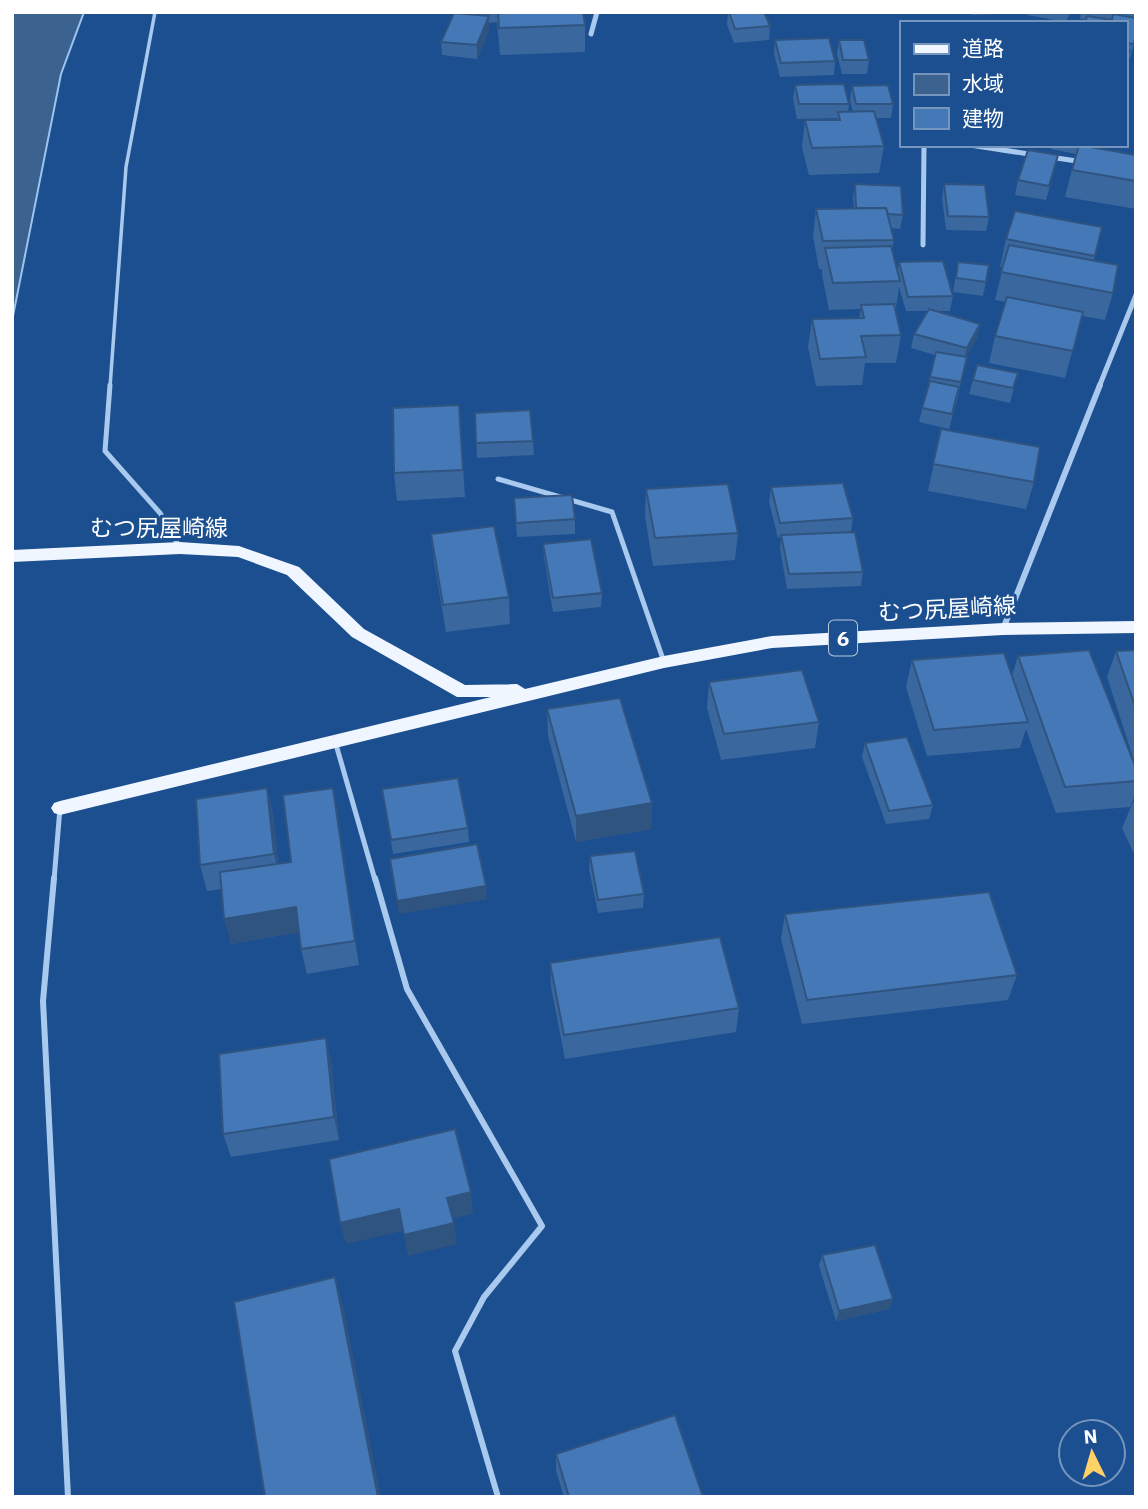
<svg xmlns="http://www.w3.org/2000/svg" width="1148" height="1509" viewBox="0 0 1148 1509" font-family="'IBM Plex Sans','Noto Sans JP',sans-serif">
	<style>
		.water { fill: #3c6290; stroke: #9cc4f0; stroke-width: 2 }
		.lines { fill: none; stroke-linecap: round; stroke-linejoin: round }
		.service-far2 { stroke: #a9c9ee; stroke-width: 3.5 }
		.service-far1 { stroke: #a9c9ee; stroke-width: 5 }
		.service { stroke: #a9c9ee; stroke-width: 6 }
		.minor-far1 { stroke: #a9c9ee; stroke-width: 5 }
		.minor { stroke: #a9c9ee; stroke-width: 6 }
		.primary { fill: #f0f6ff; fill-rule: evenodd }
		.wall { fill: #3a679d }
		.shaded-wall { fill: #305480 }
		.building { fill: #4478b7; stroke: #305480; stroke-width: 2 }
		.labels { text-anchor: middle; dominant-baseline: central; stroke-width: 6; stroke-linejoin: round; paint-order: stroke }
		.shield { fill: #1b4f8f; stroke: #bbcadd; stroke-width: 2 }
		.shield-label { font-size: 21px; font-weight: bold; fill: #fff }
		.street-label { font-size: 23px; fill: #fff; stroke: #1b4f8f }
	</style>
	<rect width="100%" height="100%" fill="#1b4f8f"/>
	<!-- water -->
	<path class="water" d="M 12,12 L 84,12 L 61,74 L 12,321 Z"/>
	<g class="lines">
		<!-- service-far2 -->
		<path class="service-far2" d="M 110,387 L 126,167 L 155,12"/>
		<!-- service-far1 -->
		<path class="service-far1" d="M 110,385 L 105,451 L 160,513 L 180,548
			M 498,479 L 612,512 L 664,662
			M 335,741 L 375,880
			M 54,880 L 60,808"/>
		<!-- service -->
		<path class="service" d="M 54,878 L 43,1001 L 68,1497
			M 375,878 L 407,989 L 542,1226 L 484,1297 L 455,1351 L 498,1497"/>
		<!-- minor-far1 -->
		<path class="minor-far1" d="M 591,34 L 597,12
			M 970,145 L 1035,155
			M 1050,157 L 1083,162
			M 923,245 L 924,145
			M 1099,387 L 1136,295"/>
		<!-- minor -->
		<path class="minor" d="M 1003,629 L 1100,385"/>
		<!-- primary -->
		<path class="primary" d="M 180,542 L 239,546 L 299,567 L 364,629 L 465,685 L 517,684 L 525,689 L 664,656 L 772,636 L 1003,623 L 1136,621 L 1136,633 L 1003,635 L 772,648 L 664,668 L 60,815 L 54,813 L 51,808 L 54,803 L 60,801 L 491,697 L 457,697 L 352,637 L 287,575 L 238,557 L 180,554 L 12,562 L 12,550 Z"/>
	</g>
	<!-- wall -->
	<path class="wall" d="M 472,12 L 583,12 L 585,25 L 585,52 L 500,55 L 497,22 L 489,23 L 489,30 L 477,59 L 442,55 L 441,42 L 472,14 Z
		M 728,12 L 764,12 L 770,26 L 769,40 L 734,43 L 727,25 Z
		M 971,12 L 1000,12 L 999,14 L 972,15 Z
		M 1028,12 L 1070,12 L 1066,22 L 1027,15 Z
		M 1081,12 L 1136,12 L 1136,36 L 1130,58 L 1128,58 L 1125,66 L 1125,23 L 1080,19 Z
		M 775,40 L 835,61 L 834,75 L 780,77 L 774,54 Z
		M 839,40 L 869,60 L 867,74 L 842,74 L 837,54 Z
		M 795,85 L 849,104 L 848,112 L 853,112 L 850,100 L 852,86 L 893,104 L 891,118 L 875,118 L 884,146 L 879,173 L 809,175 L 802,147 L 805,120 L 837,120 L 838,118 L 797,119 L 793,99 Z
		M 1052,145 L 1103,145 L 1102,149 L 1136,155 L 1136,209 L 1065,197 L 1076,154 L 1051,149 Z
		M 1055,169 L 1046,200 L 1015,195 L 1018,180 Z
		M 855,184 L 903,215 L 900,229 L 891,228 L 894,240 L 892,251 L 898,271 L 899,262 L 953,296 L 950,311 L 935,311 L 980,324 L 977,338 L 966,357 L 958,397 L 949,429 L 919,422 L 935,355 L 911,348 L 914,334 L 928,311 L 906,311 L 899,287 L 896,308 L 895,308 L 901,335 L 896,363 L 865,363 L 862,385 L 816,386 L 808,347 L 812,319 L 859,318 L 861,309 L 829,310 L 822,275 L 822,269 L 819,269 L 813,236 L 816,209 L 854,208 L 853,198 Z
		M 944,184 L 989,217 L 986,231 L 946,230 L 942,198 Z
		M 1102,227 L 1094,260 L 1113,293 L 1105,320 L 1082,316 L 1065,378 L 989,363 L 995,336 L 1006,302 L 995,300 L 1003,267 L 1000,267 L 1006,239 Z
		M 958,262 L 986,282 L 983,296 L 953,292 Z
		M 1018,373 L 1010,403 L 969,394 L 973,380 Z
		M 459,405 L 465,497 L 397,501 L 394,473 Z
		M 475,413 L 533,441 L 534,455 L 477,458 Z
		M 941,429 L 1034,482 L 1026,509 L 928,491 Z
		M 771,487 L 853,518 L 851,532 L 863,572 L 861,586 L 787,589 L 780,549 L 781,537 L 778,538 L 769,502 Z
		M 646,489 L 738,533 L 735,560 L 653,566 L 645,516 Z
		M 514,498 L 575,519 L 575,534 L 517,537 Z
		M 431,534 L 509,597 L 510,624 L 446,632 L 434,562 Z
		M 543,544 L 602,593 L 601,607 L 553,612 L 544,558 Z
		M 1136,650 L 1136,767 L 1107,677 L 1116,651 Z
		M 1018,656 L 1136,768 L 1136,793 L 1130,807 L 1056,813 L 1026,729 L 1020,748 L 927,756 L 906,687 L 912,660 L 1012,675 Z
		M 709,682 L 819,722 L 815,748 L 721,760 L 707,708 Z
		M 547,709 L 652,803 L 651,829 L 576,842 L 548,736 Z
		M 865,743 L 933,805 L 929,819 L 886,824 L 862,757 Z
		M 267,788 L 273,814 L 278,863 L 291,862 L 333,788 L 359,965 L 307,974 L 301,949 L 299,932 L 231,944 L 222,889 L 207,891 L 200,865 Z
		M 382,789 L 468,828 L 469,842 L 393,854 Z
		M 1133,802 L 1136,802 L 1136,858 L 1122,828 Z
		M 590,856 L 644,894 L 643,908 L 598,913 L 589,869 Z
		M 785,914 L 1017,975 L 1008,1000 L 802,1024 L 781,939 Z
		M 550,963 L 739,1008 L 736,1032 L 565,1059 L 551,987 Z
		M 331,1061 L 339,1140 L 231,1157 L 223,1134 Z
		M 822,1255 L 893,1299 L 889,1309 L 836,1321 L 819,1266 Z
		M 556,1454 L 703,1497 L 564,1497 L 556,1471 Z"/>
	<!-- shaded-wall -->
	<path class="shaded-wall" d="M 489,16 L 489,30 L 477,59 L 477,45 Z
		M 980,324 L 977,338 L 963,363 L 967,348 Z
		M 267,788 L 273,814 L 280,880 L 274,854 Z
		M 333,788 L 338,814 L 359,965 L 355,941 Z
		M 652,803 L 651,829 L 576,842 L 576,816 Z
		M 486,886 L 487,899 L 399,914 L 397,901 Z
		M 296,907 L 302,932 L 231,944 L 224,919 Z
		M 326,1038 L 331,1061 L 339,1140 L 334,1117 Z
		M 471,1192 L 473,1214 L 450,1219 L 447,1198 Z
		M 399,1209 L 403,1231 L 346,1244 L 340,1223 Z
		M 454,1223 L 457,1244 L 408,1256 L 404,1235 Z
		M 335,1277 L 343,1305 L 381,1497 L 378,1497 Z
		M 893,1299 L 889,1309 L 836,1321 L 839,1311 Z"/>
	<!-- building -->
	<path class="building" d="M 498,12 L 583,12 L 585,25 L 499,28 Z
		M 729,12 L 764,12 L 770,26 L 735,29 Z
		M 454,13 L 489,16 L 477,45 L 441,42 Z
		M 1113,14 L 1136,18 L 1136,36 L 1134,44 L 1125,43 L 1125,23 L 1085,23 L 1087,16 L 1112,20 Z
		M 829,38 L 835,61 L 781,63 L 775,40 Z
		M 839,40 L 864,40 L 869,60 L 843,60 Z
		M 1125,49 L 1130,50 L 1125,63 Z
		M 844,84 L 849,104 L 799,104 L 795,85 Z
		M 888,85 L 893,104 L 856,104 L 852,86 Z
		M 874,111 L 884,146 L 812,148 L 805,120 L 840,120 L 838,112 Z
		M 1079,145 L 1136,155 L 1136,181 L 1072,170 Z
		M 1028,150 L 1058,155 L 1049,186 L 1018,180 Z
		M 855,184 L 901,186 L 903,215 L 888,214 L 886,208 L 856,208 Z
		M 944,184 L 985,185 L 989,217 L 948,216 Z
		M 886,208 L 894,240 L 823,241 L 816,209 Z
		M 1015,211 L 1102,227 L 1095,256 L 1006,239 Z
		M 1009,245 L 1118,265 L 1113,293 L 1001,272 Z
		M 891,246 L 900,281 L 833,283 L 825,248 Z
		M 943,261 L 953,296 L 908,297 L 899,262 Z
		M 958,262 L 989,265 L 986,282 L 956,278 Z
		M 1007,297 L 1083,312 L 1073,351 L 995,336 Z
		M 894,304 L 901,335 L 861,336 L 866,357 L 820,359 L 812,319 L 864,318 L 861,305 Z
		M 929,309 L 980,324 L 967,348 L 914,334 Z
		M 936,352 L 967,357 L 961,382 L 930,377 Z
		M 977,365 L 1018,373 L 1013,388 L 973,380 Z
		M 930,381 L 959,387 L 952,414 L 922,408 Z
		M 459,405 L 463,470 L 394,473 L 393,408 Z
		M 530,410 L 533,441 L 476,443 L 475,413 Z
		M 941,429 L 1040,447 L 1034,482 L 933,464 Z
		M 843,483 L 853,518 L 780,523 L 771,487 Z
		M 728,484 L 738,533 L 655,538 L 646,489 Z
		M 572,495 L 575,519 L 516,523 L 514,498 Z
		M 494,526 L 509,597 L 443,605 L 431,534 Z
		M 855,532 L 863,572 L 789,574 L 781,535 Z
		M 591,539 L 602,593 L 553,598 L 543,544 Z
		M 1089,650 L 1136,768 L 1136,781 L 1065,787 L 1018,656 Z
		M 1136,650 L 1136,709 L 1116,651 Z
		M 1004,653 L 1028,722 L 934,730 L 912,660 Z
		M 802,670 L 819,722 L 724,734 L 709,682 Z
		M 620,698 L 652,803 L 576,816 L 547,709 Z
		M 907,737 L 933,805 L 889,811 L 865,743 Z
		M 458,778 L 468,828 L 391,840 L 382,789 Z
		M 267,788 L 274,854 L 200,865 L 196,799 Z
		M 333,788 L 355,941 L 301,949 L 296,907 L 224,919 L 220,872 L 291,862 L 283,795 Z
		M 477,844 L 486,886 L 397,901 L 390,859 Z
		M 635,851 L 644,894 L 598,900 L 590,856 Z
		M 989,892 L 1017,975 L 807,1000 L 785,914 Z
		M 720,937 L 739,1008 L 564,1035 L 550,963 Z
		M 326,1038 L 334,1117 L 223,1134 L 219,1054 Z
		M 455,1129 L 471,1192 L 447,1198 L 454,1223 L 404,1235 L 399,1209 L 340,1223 L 329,1159 Z
		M 875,1245 L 893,1299 L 839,1311 L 822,1255 Z
		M 335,1277 L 378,1497 L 265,1497 L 234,1302 Z
		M 675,1415 L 703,1497 L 569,1497 L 556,1454 Z"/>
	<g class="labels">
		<!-- shield labels -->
		<rect class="shield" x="829" y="620.5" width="28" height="35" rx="5"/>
		<g class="shield-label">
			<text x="843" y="638">6</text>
		</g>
		<!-- street labels -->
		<g class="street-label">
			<text x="159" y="527">むつ尻屋崎線</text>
			<text transform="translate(947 608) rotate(-3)">むつ尻屋崎線</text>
		</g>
	</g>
	<!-- border -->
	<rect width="1148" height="1509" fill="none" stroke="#ffffff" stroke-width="28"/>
	<!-- legend -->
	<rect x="900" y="21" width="228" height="126" fill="#1b4f8f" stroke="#7695bc" stroke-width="2"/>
	<rect x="914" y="44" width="35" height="10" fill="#f0f6ff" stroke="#7695bc" stroke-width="2"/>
	<text x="962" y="56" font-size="21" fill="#ffffff">道路</text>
	<rect x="914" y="74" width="35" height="21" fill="#3c6290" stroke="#7695bc" stroke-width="2"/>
	<text x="962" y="91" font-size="21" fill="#ffffff">水域</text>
	<rect x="914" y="108" width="35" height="21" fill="#4478b7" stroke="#7695bc" stroke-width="2"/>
	<text x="962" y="126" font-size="21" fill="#ffffff">建物</text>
	<!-- north arrow -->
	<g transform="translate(1092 1453) rotate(355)"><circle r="33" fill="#1b4f8f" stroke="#7695bc" stroke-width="2"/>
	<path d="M0-5L12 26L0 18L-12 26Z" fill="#ffd166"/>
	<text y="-10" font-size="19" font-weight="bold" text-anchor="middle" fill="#ffffff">N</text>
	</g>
</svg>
